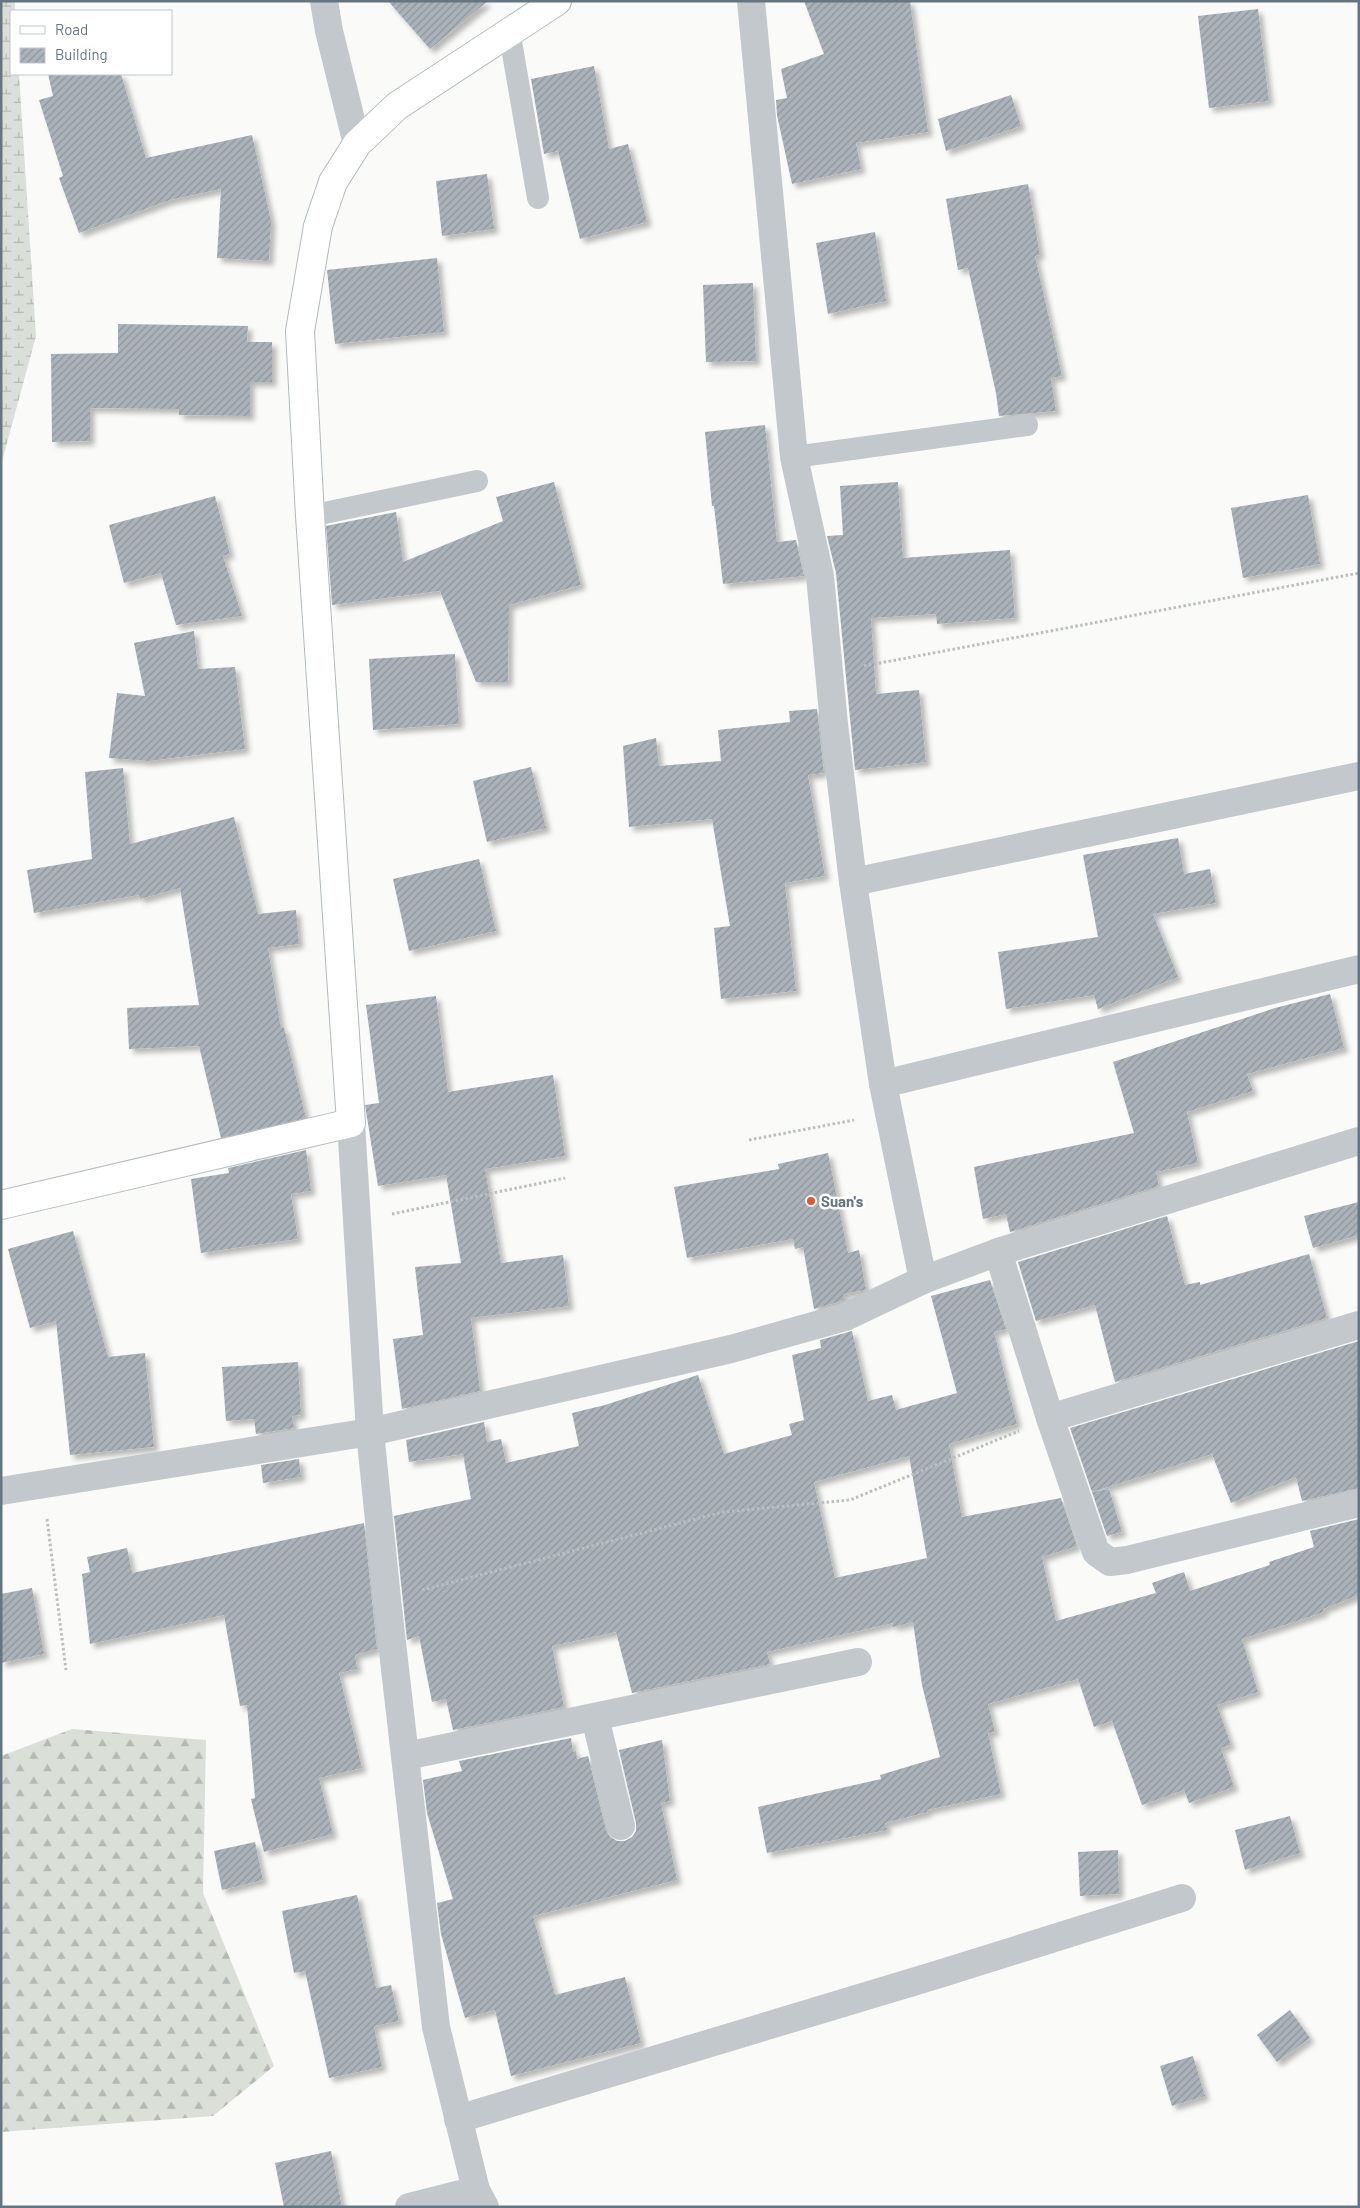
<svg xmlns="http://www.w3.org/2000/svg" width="1360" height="2208" font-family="Barlow,sans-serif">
<defs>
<pattern id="forest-firs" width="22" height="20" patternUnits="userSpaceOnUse" patternTransform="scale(1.25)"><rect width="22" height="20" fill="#dadfd7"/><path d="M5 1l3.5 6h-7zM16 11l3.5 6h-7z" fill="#b4b9b4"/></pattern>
<pattern id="wetland-marsh" width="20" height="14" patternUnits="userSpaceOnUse" patternTransform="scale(1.25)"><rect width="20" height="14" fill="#dadfd7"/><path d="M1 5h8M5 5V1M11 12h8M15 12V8" fill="none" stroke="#b4b9b4"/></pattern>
<pattern id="building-hatch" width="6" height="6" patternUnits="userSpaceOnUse" patternTransform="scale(1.25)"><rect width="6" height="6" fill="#aab3b9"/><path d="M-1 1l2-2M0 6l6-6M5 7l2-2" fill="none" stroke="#8e969c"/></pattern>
<filter id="shadow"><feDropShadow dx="4.5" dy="4.5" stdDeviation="2.5" flood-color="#0004"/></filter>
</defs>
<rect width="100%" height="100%" fill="#fafaf8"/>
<!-- forest -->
<polygon fill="url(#forest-firs)" points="72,1729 206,1740 203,1893 274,2066 213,2116 1,2132 1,1756"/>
<!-- wetland -->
<polygon fill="url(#wetland-marsh)" points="1,1 15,1 15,11 11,11 11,74 19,74 36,336 1,465"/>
<!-- building -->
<g fill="url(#building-hatch)" fill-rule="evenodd" filter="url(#shadow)">
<polygon points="388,1 488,1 430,49"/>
<polygon points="804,1 910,1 928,132 856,143 861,169 792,184 777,115 776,100 787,98 781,69 824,54"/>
<polygon points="1258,9 1269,101 1209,108 1198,16"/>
<polygon points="594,66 609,149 628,144 647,222 580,239 558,151 544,154 531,79"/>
<polygon points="48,74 121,74 146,158 252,135 271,221 269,261 217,258 221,189 170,200 79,233 59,178 63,176 39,100 53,96"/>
<polygon points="1011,95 1021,126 946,151 938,119"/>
<polygon points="487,174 494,229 442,236 436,181"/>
<polygon points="1028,184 1040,255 1035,256 1062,376 1051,378 1056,411 999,416 996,393 968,268 958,270 946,199"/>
<polygon points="875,232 886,301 828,314 816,243"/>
<polygon points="437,258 444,332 335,344 327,270"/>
<polygon points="753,283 756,361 706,362 703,285"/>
<polygon points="118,324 248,326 247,342 272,342 272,382 250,382 250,416 179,415 179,409 90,408 90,441 52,442 51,354 118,353"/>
<polygon points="765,425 777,542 796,540 804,576 723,584 714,506 712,506 705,432"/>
<polygon points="554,482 581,585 509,605 508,682 476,682 440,591 332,605 326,526 396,512 403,562 503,521 496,497"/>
<polygon points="898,482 903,558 1010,550 1015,618 937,624 936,614 871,618 876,694 919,690 926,762 855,770 836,573 827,536 843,535 840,486"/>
<polygon points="1308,495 1320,564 1243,578 1231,508"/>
<polygon points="215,496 230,554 223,556 242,616 176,625 161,573 124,583 109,525"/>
<polygon points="194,631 198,669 235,667 245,749 149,761 109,758 117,693 145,696 134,643"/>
<polygon points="455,654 459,724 373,730 369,659"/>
<polygon points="817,709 824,773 808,775 825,876 785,883 796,991 721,999 714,928 730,926 712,819 629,827 623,746 656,738 659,766 721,761 718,730 790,722 789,711"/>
<polygon points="531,767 546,828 487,842 473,781"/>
<polygon points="123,768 130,844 234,817 258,914 296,910 299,944 268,948 281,1028 284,1028 306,1118 221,1138 199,1046 129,1049 127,1008 199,1005 180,888 140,899 139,895 34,913 27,870 92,859 85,772"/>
<polygon points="1178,838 1184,874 1210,869 1216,903 1153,914 1178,977 1098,1009 1094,995 1006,1009 998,952 1098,937 1083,855"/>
<polygon points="479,859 496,931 409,951 393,879"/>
<polygon points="1330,994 1344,1048 1247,1074 1253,1091 1187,1112 1198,1163 1156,1172 1159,1186 1010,1232 1006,1214 983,1219 974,1167 1134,1133 1113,1062 1275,1008"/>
<polygon points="436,996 448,1092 553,1075 565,1156 485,1169 501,1263 563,1255 569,1306 471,1318 480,1391 402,1409 393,1339 423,1335 415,1267 461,1263 446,1175 378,1186 365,1105 379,1103 366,1005"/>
<polygon points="306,1150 311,1191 291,1194 298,1239 201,1253 191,1179 229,1173 228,1168"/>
<polygon points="828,1153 848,1253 859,1250 866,1290 843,1294 845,1300 814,1309 803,1247 795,1249 793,1239 687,1258 674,1187 779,1169 778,1164"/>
<polygon points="1359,1202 1359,1235 1313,1248 1304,1216"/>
<polygon points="1167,1216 1185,1285 1200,1282 1200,1285 1309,1254 1327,1318 1115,1382 1095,1305 1036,1321 1018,1262"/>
<polygon points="73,1231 108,1357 145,1353 154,1447 70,1455 56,1321 30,1328 8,1249"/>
<path d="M990,1280L1006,1329L994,1332L1017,1424L949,1444L962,1517L1061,1498L1077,1546L1042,1557L1056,1621L1156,1593L1152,1583L1184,1572L1190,1591L1270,1565L1269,1562L1314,1547L1310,1531L1359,1519V1595L1323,1609L1324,1612L1242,1639L1258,1692L1217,1705L1231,1745L1221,1748L1234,1787L1189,1803L1184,1790L1142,1805L1112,1721L1094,1727L1078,1679L988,1704L995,1732L988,1733L1001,1794L927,1810L928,1812L885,1823L887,1830L767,1853L758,1807L881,1779L880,1775L940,1757L922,1685L913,1622L893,1627V1623L767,1652L770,1664L632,1693L616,1632L552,1646L564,1707L453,1730L446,1699L432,1702L419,1636L407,1640L394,1516L471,1499L463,1454L409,1462L406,1440L484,1422L487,1442L501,1439L506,1463L579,1446L572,1413L605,1405L698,1375L724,1454L792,1435L789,1424L804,1420L792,1355L821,1348L820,1340L852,1331L868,1401L892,1395L896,1410L957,1393L931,1296ZM909,1456L927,1558L835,1578L814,1482Z"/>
<polygon points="1359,1341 1359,1488 1302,1501 1296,1477 1231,1503 1212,1454 1092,1492 1070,1428"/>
<polygon points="298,1362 301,1415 292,1416 294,1428 256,1434 254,1419 226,1421 222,1367"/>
<polygon points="299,1459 301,1477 263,1483 261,1465"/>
<polygon points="1109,1489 1122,1532 1107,1536 1092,1492"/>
<polygon points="364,1523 377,1649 355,1655 357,1669 339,1673 362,1768 319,1778 333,1834 264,1852 251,1799 255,1798 247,1705 240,1706 224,1615 90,1644 82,1574 90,1572 87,1557 127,1548 132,1573"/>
<polygon points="32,1588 44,1654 1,1663 1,1594"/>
<polygon points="571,1738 573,1752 576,1751 577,1759 588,1756 606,1830 610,1837 617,1841 625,1841 632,1837 636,1831 636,1823 619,1750 662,1740 670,1801 661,1803 677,1880 533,1916 555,1995 625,1977 641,2043 511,2076 495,2010 465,2018 441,1934 437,1903 453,1899 427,1813 423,1780 462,1771 459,1761"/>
<polygon points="1290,1816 1300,1853 1245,1870 1235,1830"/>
<polygon points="255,1842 263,1880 222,1890 214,1851"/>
<polygon points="1118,1850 1119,1894 1080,1896 1078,1852"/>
<polygon points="357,1895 376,1988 391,1985 399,2021 374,2026 382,2067 329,2078 305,1971 294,1973 282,1911"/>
<polygon points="1290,2010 1310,2038 1277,2062 1257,2035"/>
<polygon points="1193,2056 1205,2096 1172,2106 1160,2066"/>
<polygon points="331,2151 342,2207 284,2207 275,2163"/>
</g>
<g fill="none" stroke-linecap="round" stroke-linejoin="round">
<defs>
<polyline id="secondary" points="1,1205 351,1123 310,516 300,331 318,226 333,182 357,144 397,106 557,1"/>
</defs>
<!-- secondary casing -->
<use href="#secondary" stroke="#b3babf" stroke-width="30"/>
<!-- path -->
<g stroke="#bbbfc2" stroke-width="3" stroke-dasharray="2.5 2.5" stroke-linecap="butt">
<polyline points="864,666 1359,573"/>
<polyline points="749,1140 854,1120"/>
<polyline points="392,1214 565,1178"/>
<polyline points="47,1519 66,1670"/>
<polyline points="422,1590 723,1512 850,1500 1019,1431"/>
</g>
<!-- lane -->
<g stroke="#c3c8cc" stroke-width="22">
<polyline points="509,30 538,198"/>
<polyline points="794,457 1027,425"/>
<polyline points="310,516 477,481"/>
</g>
<!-- street -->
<g stroke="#c3c8cc" stroke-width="28">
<polyline points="324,1 329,31 357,144"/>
<polyline points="751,1 794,457 820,576 834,724 853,882 883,1084 923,1280"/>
<polyline points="853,882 1359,776"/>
<polyline points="883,1084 1359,969"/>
<polyline points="351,1123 370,1432 387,1599 436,2027 476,2190 485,2207"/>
<polyline points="998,1252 1050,1418 1096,1552 1110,1562 1127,1560 1359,1503"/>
<polyline points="1050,1418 1359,1325"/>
<polyline points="1,1491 370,1432 731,1349 845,1317 923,1280 998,1252 1359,1141"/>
<polyline points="595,1717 621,1826"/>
<polyline points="406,1756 858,1662"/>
<polyline points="458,2119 936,1975 1182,1898"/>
<polyline points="409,2207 476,2190"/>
</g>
<!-- secondary -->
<use href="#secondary" stroke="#fff" stroke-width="28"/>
</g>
<!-- markers -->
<circle fill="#e4572e" stroke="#fff" stroke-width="2" cx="811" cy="1201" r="5"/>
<g text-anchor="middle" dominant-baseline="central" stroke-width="5" stroke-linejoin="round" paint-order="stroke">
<!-- poi labels -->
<g font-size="15" font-weight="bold" fill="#657683" stroke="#fff" text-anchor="start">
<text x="821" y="1201">Suan's</text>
</g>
</g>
<!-- border -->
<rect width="1360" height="2208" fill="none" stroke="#657683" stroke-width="5"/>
<!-- legend -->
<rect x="10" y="10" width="162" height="65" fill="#ffffff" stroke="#c1c8cd"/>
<rect x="20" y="26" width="25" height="8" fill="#ffffff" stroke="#c1c8cd"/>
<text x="55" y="35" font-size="15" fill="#657683">Road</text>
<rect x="20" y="48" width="25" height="15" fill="url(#building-hatch)" stroke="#c1c8cd"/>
<text x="55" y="60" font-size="15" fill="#657683">Building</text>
</svg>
